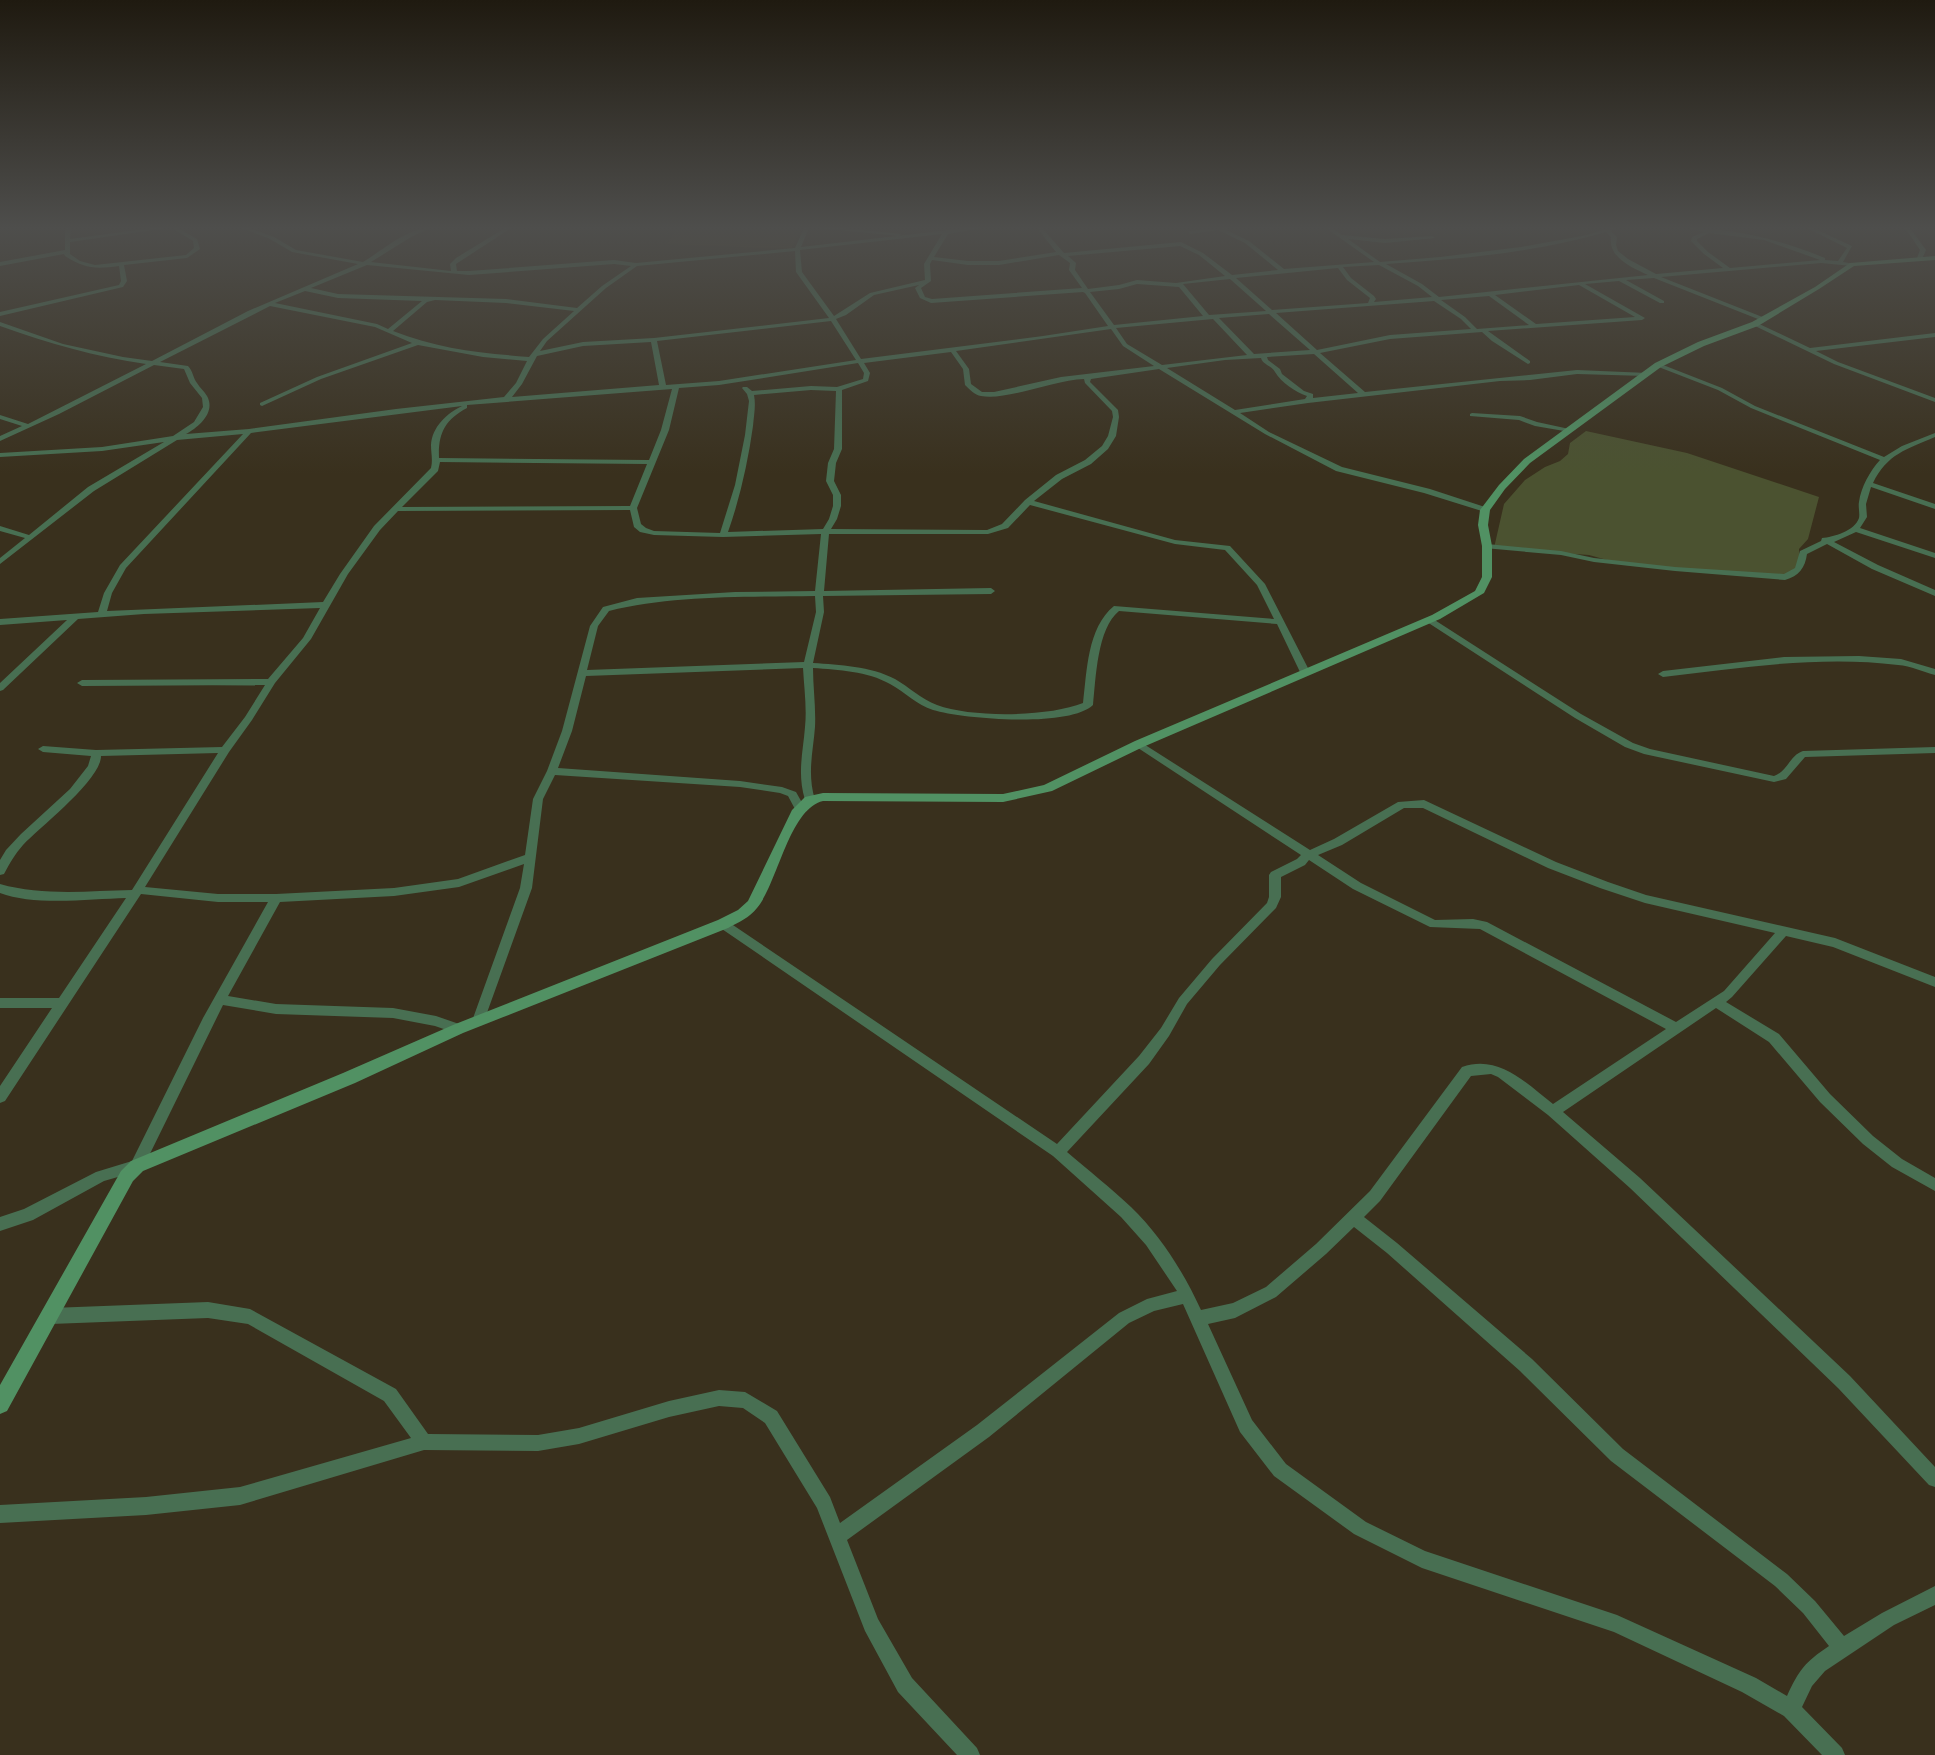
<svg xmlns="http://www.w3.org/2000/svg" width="1935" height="1755" font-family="Montserrat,sans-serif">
<rect width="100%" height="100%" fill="#39301d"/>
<!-- built -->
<polygon fill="#43371d" points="677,228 802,228 791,249 667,244"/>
<!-- green -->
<polygon fill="#4b5230" points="1586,431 1687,453 1819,497 1808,539 1799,549 1800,564 1788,576 1625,565 1589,555 1494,548 1504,504 1525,480 1545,467 1560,461 1568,454 1570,443"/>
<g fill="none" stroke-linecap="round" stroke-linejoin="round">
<!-- minor -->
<g fill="#486f52" fill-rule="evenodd">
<path d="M65,228H71L70,239L152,228H167L70,242V254L80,261L95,265L186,255L194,248L193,241L172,228H178L197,239L200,249L187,258L124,265L127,281L123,287L0,316V312L119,285L121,281L119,266C96,269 85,269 65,256L64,254L0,266V262L65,250Z"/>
<path d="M242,228H249L274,237L296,250L363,262C383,250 407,228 430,228L411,237L371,262L451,271L450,264L456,258L505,228H511L456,264L457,271H469L614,260L636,263L795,248L804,228H809L801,247L966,228H982L948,234L934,257L968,261H999L1056,252L1037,228H1042L1064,253L1181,242L1203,253L1232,275L1278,270L1245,243L1218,230L1190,234L1188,231L1225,228L1224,229L1249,241L1284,269L1374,262L1326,228H1332L1342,235L1385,239L1432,236L1435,238L1385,243L1348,239L1380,262L1440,257L1521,247L1587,235L1609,228H1617L1611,231L1617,237L1616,245L1618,251L1628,259L1656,274L1723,268L1704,254L1691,241L1692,237L1704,232L1687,228C1734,228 1781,240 1825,258V260L1838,261L1847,248L1807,228H1813L1852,246L1843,262L1855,264L1852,266L1821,263L1661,277L1765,318L1766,319L1763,321L1654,278L1626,280L1664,301V303H1660L1619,281L1585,284L1645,318L1642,320L1488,331L1530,361V363L1528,364L1492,341L1482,332L1390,339L1320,353L1365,392L1577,370L1648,373V375L1646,376L1577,374L1530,380L1500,381L1308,403L1240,413L1269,432L1342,467L1430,489L1488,508L1489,510L1485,512L1424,493L1336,471L1265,434L1159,369L1091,379L1090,382L1118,410L1119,417L1116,436L1108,449L1091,464L1062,479L1034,501L1175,540L1230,546L1265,584L1310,672L1308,674L1305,675L1300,672L1277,624L1119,611C1097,629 1096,678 1093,705C1069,728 963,719 933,710C917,705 905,692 890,684C867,671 839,670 813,668C813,687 816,708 815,727C813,753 807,773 815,800L810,804L805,800C797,773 803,753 805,727C807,708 804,687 803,668L586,676L572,731L558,768L740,781L782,787L796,792L805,808L804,811H796L788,796L780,793L740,787L555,775L543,799L532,888L484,1021L482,1025L478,1026L474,1025L472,1021L520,888L524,864L459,887L394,896L280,902L228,996L276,1004L393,1008L436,1016L462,1025L464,1029L462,1033L458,1034L435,1026L393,1018L276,1014L223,1005L142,1170L104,1181L33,1220L0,1231V1217L24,1209L96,1172L132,1161L203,1018L268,902H218L141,894L5,1101L0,1103V1086L52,1008H0V998H59L126,898C90,899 33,906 0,893V884C42,896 88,891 132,890L218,753L101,756C101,780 40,827 23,845C15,854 10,863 4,874L0,875V860L6,850L21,834L70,789L88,766L91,756L43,752L38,749L43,746L96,750L222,747L245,717L265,685L82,686L77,683L82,680L268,679L303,638L320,608L144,614L78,619L3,690L0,691V683L67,620L0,625V619L98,612L104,593L120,565L243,434L177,440L94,491L0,564V558L25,538L0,531V526L29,535L88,487L164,442L102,451L0,457V453L102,447L173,436L194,422L203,407L202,398L190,383L184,369L154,365L59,414L0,441V436L22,426L0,419V415L28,424L146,364C96,357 48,343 0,326V322L63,344L123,357L152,361L248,311L358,264L292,252L270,239ZM1606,232L1611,237C1608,258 1633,268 1648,275L1439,297L1422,284L1386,264C1459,259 1535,253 1606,232ZM1709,233L1764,240L1820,260L1730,268L1708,252L1697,241V239ZM942,234L924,264L925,280L870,293L834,316L802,272L800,250ZM1180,246L1199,255L1225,276L1176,283L1137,280L1119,285L1088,289L1075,270L1076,263L1068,256ZM795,251L796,272L829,318L654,338L583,342L540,351L547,341L606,288L637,266ZM1059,255L1070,263L1069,270L1082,288L932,299L925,297L921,288L931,281L930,264L932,260L968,265H999ZM614,264L631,266L602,286L577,308L506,299L338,294L311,288L367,265L469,275ZM1379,265L1418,286L1432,297L1374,302L1376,299L1374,296L1351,278L1343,267ZM1338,268L1347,280L1370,298L1368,303L1272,310L1236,278ZM1230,279L1266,311L1209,315L1183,284ZM1137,284L1179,287L1203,316L1114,325L1090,292L1119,289ZM919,285L915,288L920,298L931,303L1083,292L1085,293L1108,326L1043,336L861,359L836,319L846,315L874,295ZM1579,285L1635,317L1536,324L1495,295ZM305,291L338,298L422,301L388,329L377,324L275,303ZM1489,296L1529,325L1477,329L1465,317L1441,300ZM435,300L506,303L574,311L543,339L529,357C481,353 438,349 393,331L427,302ZM1434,301L1461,319L1471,329L1390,335L1317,350L1276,313ZM270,306L375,327L412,343L317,377L260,403V405L262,406L321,379L418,345L483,357L527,361L516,383L504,397L396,409L249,429L186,434C199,427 216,412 207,396C204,391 200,388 197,383C193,378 193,371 188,366L160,362ZM1269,314L1310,350L1254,354L1219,318ZM1213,319L1247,355L1162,365L1127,344L1116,328ZM831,321L856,360L719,381L666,385L657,341ZM1111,329L1123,346L1154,366L1061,377L994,392H982L971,384L969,369L956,351ZM651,342L659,385L512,397L522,384L537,356L583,346ZM951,352L963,369L965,385C969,389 975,395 981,396C1006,401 1054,380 1084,379L1085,383L1112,411L1113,417L1108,436L1102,446L1085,460L1056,475L1025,500L1002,524L987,530L831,529L837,519L841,506V495L834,481L836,463L842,449V390L868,381L870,373L864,363ZM1314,354L1358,393L1313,398V394L1304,391L1282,374L1280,369L1268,360L1267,357ZM1261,358C1263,365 1271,365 1275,372C1281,382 1295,392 1307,396L1305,399L1235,410L1167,368L1225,360ZM858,363L864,373L863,379L837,387L811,386L752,391L747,387H743L742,388L747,394L749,401L745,435L735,485L720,533L654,531L646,528L641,524L637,508L669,430L679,388L719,385ZM672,389L661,430L649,460L439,458C438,433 445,420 467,408V405ZM811,390L836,391L834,449L828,463L826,481L833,495V506L829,519L823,529L728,532C740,498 748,462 753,426C754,415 756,405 754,395ZM462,406C447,413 432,427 431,445C431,453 433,460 431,468L374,526L340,574L323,602L107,611L112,593L126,568L251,433ZM440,462L647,464L630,506L402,507L438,471ZM1030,505L1175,544L1225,550L1257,585L1274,619L1114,606C1087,628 1087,672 1083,703C1048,717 972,718 937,705C921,699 909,687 895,679C870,666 840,665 813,663L824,612L823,596L991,594L995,591L991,588L824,591L829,534H988L1008,528ZM630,510L634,527L640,532L654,535L723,537L821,534L815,591L735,592L637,598L603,607L590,626L562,731L547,771L533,799L525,855L458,879L394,888L276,894H218L145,887L229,752L252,720L275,683L311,639L348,574L380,530L398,511ZM815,596L816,612L804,662L587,670L598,626L609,611C672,595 749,597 815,596Z"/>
<polygon points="818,228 842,228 902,234 899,236"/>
<polygon points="1905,228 1910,228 1926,250 1922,259 1917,258 1920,250"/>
<polygon points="1755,322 1810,348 1935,333 1935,337 1816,351 1838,362 1935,398 1935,402 1834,364 1753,325 1752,324"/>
<path d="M1658,363L1722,388L1755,406L1884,457L1902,446L1935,433V437C1907,449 1887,454 1873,483L1935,504V509L1871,487L1866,504L1867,517L1860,528L1935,553V558L1856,532L1834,542L1878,565L1935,590V596L1872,569L1827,544L1807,554C1805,568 1799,576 1785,580L1675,571L1594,562L1561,555L1484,548L1483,546L1487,544L1561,551L1594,558L1675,567L1784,574L1795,568L1800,551L1821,541L1822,538C1833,537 1855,531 1859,518C1860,513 1858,507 1859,502C1861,487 1870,471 1880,460L1751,408L1718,390L1656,366L1655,365Z"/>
<polygon points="1472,413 1520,416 1537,422 1574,430 1570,432 1535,426 1519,420 1470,416 1470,414"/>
<path d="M1430,617L1581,714L1633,743L1650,749L1774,776C1787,772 1790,755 1803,751L1935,747V753L1805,757L1786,779L1774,782L1644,754L1625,747L1575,718L1427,622L1426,620Z"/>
<path d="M1859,656L1901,659L1935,669V675C1923,672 1911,666 1898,665C1820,655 1741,668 1663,677L1658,674L1663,671L1784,657Z"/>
<path d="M1139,741L1310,850L1334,839L1398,802L1424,800L1556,862L1608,882L1646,895L1835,938L1935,977V987L1833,947L1786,936L1732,997L1726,1002L1779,1034L1830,1094L1873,1136L1902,1159L1935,1178V1191L1892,1167L1863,1144L1820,1102L1769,1042L1716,1008L1563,1112L1640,1178L1850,1376L1935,1467V1487L1929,1485L1838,1388L1630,1188L1548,1115L1498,1077L1491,1074L1471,1076L1380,1201L1364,1217L1397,1243L1532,1359L1623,1449L1787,1574L1815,1601L1844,1636L1882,1613L1935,1586V1605L1894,1625L1825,1671L1812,1686L1802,1707L1842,1748L1845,1755H1822L1784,1716L1742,1692L1614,1632L1422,1568L1354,1534L1274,1476L1240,1432L1183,1304L1154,1311L1129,1323L989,1437L847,1540L878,1619L912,1678L977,1748L980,1755H957L898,1692L865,1631L817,1508L765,1423L743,1408L719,1406L669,1417L579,1444L538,1451L424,1450L240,1505L146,1515L0,1523V1505L146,1497L240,1487L411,1438L384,1401L248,1324L208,1318L51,1324L46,1321L43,1316L46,1311L51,1308L208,1302L250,1309L396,1389L428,1434L538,1435L579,1428L669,1401L719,1390L745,1392L777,1411L830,1497L840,1523L977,1425L1119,1313L1147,1299L1177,1291L1146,1245L1121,1217L1053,1156L719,927L717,924L719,921H727L1057,1144L1139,1056L1161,1028L1179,998L1212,959L1267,903L1269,897V875L1271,872L1297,859L1301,855L1135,746L1134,744ZM1404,808H1423L1548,868L1600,888L1645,903L1775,933L1724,991L1676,1022L1487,922L1473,919L1435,920L1361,883L1318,855L1342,845ZM1309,860L1353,889L1430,927L1480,929L1666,1029L1553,1104C1526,1083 1499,1054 1462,1067L1370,1191L1316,1244L1266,1287L1233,1303L1201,1310C1184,1273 1161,1236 1131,1207C1111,1188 1088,1170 1067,1152L1149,1064L1169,1036L1187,1004L1220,965L1276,908L1281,897V877L1305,865ZM1354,1227L1387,1253L1520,1371L1611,1461L1775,1586L1803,1613L1829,1646C1805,1662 1799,1670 1787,1696L1756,1678L1617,1615L1425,1551L1366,1522L1286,1464L1252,1420L1208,1324L1235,1318L1276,1297L1326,1254Z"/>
</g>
<!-- secondary -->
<path fill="#519163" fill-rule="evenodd" d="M1935,256V260L1854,266L1819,289L1758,326L1704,346L1661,367L1530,463L1505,489L1490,510L1488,525L1492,546V577L1484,593L1440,619L1143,747L1052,791L1003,802L823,801C789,809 778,883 757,908C749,918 739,922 728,928L463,1033L355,1083L143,1171L133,1181L7,1411L0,1414V1385L121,1171L131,1161L343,1073L453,1025L718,920L738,910L748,901L792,810L805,797L823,793L1003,794L1044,785L1135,741L1432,615L1475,591L1482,577V546L1478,525L1480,510L1499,485L1524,459L1655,363L1698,342L1752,322L1815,287L1850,263Z"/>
</g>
<!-- sky -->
<linearGradient id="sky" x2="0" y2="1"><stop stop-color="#1f1a10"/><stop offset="0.48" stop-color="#4e4e4c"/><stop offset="1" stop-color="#4e4e4c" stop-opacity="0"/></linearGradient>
<rect width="1935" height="474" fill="url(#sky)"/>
</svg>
